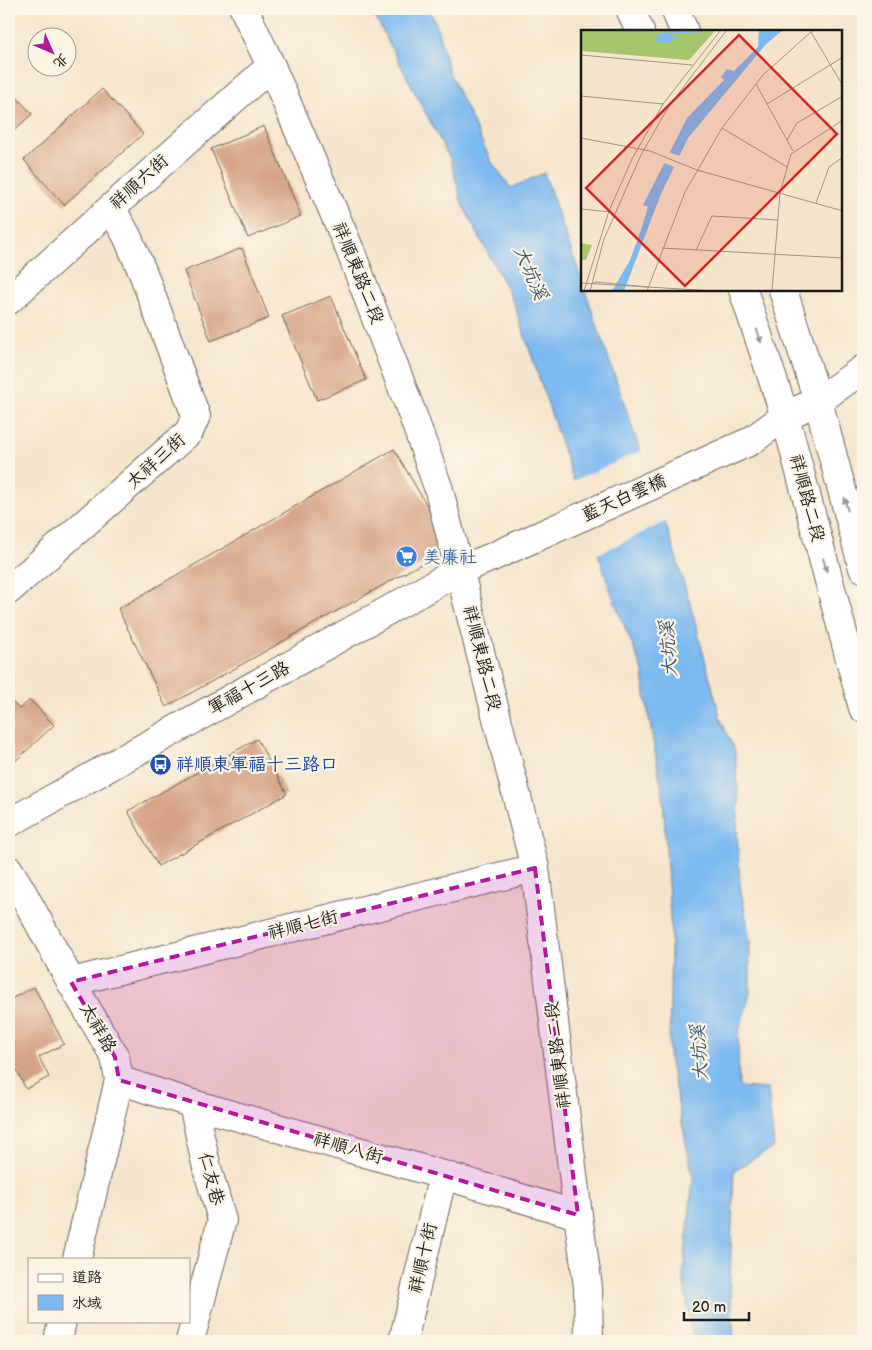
<svg xmlns="http://www.w3.org/2000/svg" width="872" height="1350" font-family="'Balsamiq Sans','LXGW WenKai TC',sans-serif">
<rect width="100%" height="100%" fill="#fcf5e5"/>
<filter id="ink" filterUnits="userSpaceOnUse"><feTurbulence type="fractalNoise" baseFrequency=".02" numOctaves="2"/><feDisplacementMap in="SourceGraphic" scale="10" xChannelSelector="R" yChannelSelector="G"/><feConvolveMatrix kernelMatrix="1 2 1 2 8 2 1 2 1" color-interpolation-filters="sRGB"/></filter>
<filter id="wash" filterUnits="userSpaceOnUse"><feTurbulence type="fractalNoise" baseFrequency=".0096" numOctaves="4" result="noise"/><feDisplacementMap in="SourceGraphic" scale="20" xChannelSelector="R" yChannelSelector="G"/><feGaussianBlur stdDeviation="1.12" result="paint"/><feColorMatrix in="noise" values="0 0 0 0 0 0 0 0 0 0 0 0 0 0 0 0 0 1.4 0 .05"/><feComposite in="paint" operator="in"/></filter>
<g filter="url(#wash)">
<rect width="100%" height="100%" fill="#f6e5cc"/>
<!-- water -->
<polygon fill="#7dbaf0" stroke="#4c6b86" points="371,9 429,9 436,24 449,72 491,161 511,188 544,173 582,281 582,290 585,290 669,534 691,607 721,720 735,751 739,802 737,830 740,885 750,940 750,993 738,1035 739,1087 768,1089 774,1147 734,1170 730,1279 734,1341 693,1341 683,1276 693,1178 669,1058 671,934 663,798 645,694 643,671 615,603 513,301 462,204 451,161"/>
<!-- pier -->
<polygon fill="#f6e5cc" points="643,450 667,521 596,555 571,482"/>
<g id="blocks">
<!-- building -->
<g fill="#d5a285">
<polygon points="9,89 32,114 9,135"/>
<polygon points="102,89 143,134 64,205 24,160"/>
<polygon points="264,126 301,216 248,238 211,149"/>
<polygon points="242,248 269,318 211,341 184,271"/>
<polygon points="331,296 366,380 317,400 282,316"/>
<polygon points="394,449 451,547 166,707 118,609"/>
<polygon points="9,677 14,682 9,687"/>
<polygon points="9,698 19,709 30,700 54,725 9,767"/>
<polygon points="257,739 287,794 158,866 128,811"/>
<polygon points="34,987 64,1044 39,1057 49,1077 26,1089 16,1069 9,1072 9,1000"/>
</g>
</g>
</g>
<g filter="url(#ink)">
<use href="#blocks" fill-opacity="0" stroke="#68625a" stroke-width="1"/>
<g fill="none" stroke-linecap="round" stroke-linejoin="round">
<defs>
<g id="minor">
<polyline points="244,9 271,66 350,250 413,416 439,490 535,868 578,1215 588,1287 589,1341"/>
<polyline points="630,9 640,31"/>
<polyline points="675,9 684,31"/>
<polyline points="743,290 785,416 863,708"/>
<polyline points="783,290 818,401 863,568"/>
<polyline points="9,300 111,208 271,66"/>
<polyline points="9,590 189,432 196,416 143,273 127,236 111,208"/>
<polyline points="9,823 460,570 492,557 751,441 785,416 818,401 863,369"/>
<polyline points="9,870 20,888 71,982 115,1057 119,1080 77,1259"/>
<polyline points="71,982 535,868"/>
<polyline points="119,1080 193,1104 443,1175 578,1215"/>
<polyline points="58,1341 62,1321"/>
<polyline points="190,1341 222,1220 206,1164 193,1104"/>
<polyline points="403,1341 443,1175"/>
</g>
</defs>
<!-- minor casing -->
<use href="#minor" stroke="#68625a" stroke-width="30"/>
<!-- minor -->
<use href="#minor" stroke="#fff" stroke-width="28"/>
</g>
<!-- one-way arrows -->
<defs><path id="oneway-solid" d="M-6-.8H1V-3.2L6.5 0L1 3.2V.8H-6Z" transform="scale(1.25)"/></defs>
<g fill="#999">
<use href="#oneway-solid" transform="translate(759 336) rotate(72)"/>
<use href="#oneway-solid" transform="translate(846 504) rotate(-105)"/>
<use href="#oneway-solid" transform="translate(825 565) rotate(74)"/>
</g>
</g>
<!-- marked area -->
<path fill="#b5179e" fill-opacity="0.2" stroke="#b5179e" stroke-width="4" stroke-dasharray="10 6" stroke-linejoin="round" d="M535,868L578,1215L119,1080L115,1057L71,982Z"/>
<!-- icons -->
<defs>
<symbol id="supermarket-disc" viewBox="-11 -11 22 22"><circle r="9.5" fill="#3f7fe0" stroke="#fcf5e5"/><path d="M-6-5.5h2.5l.6 2H6L4.5 2H-2.5L-4.4-4H-6ZM-1.5 3.2a1.3 1.3 0 1 0 .1 0ZM3 3.2a1.3 1.3 0 1 0 .1 0Z" fill="#fff"/></symbol>
<symbol id="bus-disc" viewBox="-11 -11 22 22"><circle r="9.5" fill="#1a4fb4" stroke="#fcf5e5"/><path d="M-5-6H5V4H4V6H2V4H-2V6H-4V4H-5ZM-3.5-4V0h7V-4ZM-3.5 1.2v1.5H-2V1.2ZM2 1.2v1.5H3.5V1.2Z" fill="#fff"/></symbol>
</defs>
<g fill-rule="evenodd">
<use href="#supermarket-disc" x="394" y="544" width="25" height="25"/>
<use href="#bus-disc" x="148" y="752" width="25" height="25"/>
</g>
<g text-anchor="middle" dominant-baseline="central" stroke-width="4.5" stroke-linejoin="round" paint-order="stroke">
<!-- street labels -->
<g font-size="18" fill="#1c1c1c" stroke="#fcf5e5">
<text transform="translate(139 182) rotate(-42)">祥順六街</text>
<text transform="translate(358 273) rotate(68)">祥順東路二段</text>
<text transform="translate(156 461) rotate(-42)">太祥三街</text>
<text transform="translate(624 498) rotate(-24)">藍天白雲橋</text>
<text transform="translate(807 498) rotate(75)">祥順路二段</text>
<text transform="translate(482 658) rotate(76)">祥順東路二段</text>
<text transform="translate(249 688) rotate(-29)">軍福十三路</text>
<text transform="translate(303 925) rotate(-14)">祥順七街</text>
<text transform="translate(98 1028) rotate(60)">太祥路</text>
<text transform="translate(558 1055) rotate(-97)">祥順東路二段</text>
<text transform="translate(348 1148) rotate(16)">祥順八街</text>
<text transform="translate(211 1179) rotate(75)">仁友巷</text>
<text transform="translate(423 1258) rotate(-77)">祥順十街</text>
</g>
<!-- shop labels -->
<g font-size="18" fill="#366cbe" stroke="#fcf5e5" text-anchor="start">
<text x="423" y="557">美廉社</text>
</g>
<!-- transit labels -->
<g font-size="18" fill="#164399" stroke="#fcf5e5" text-anchor="start">
<text x="176" y="764">祥順東軍福十三路口</text>
</g>
<!-- water labels -->
<g font-size="19" font-style="italic" fill="#435b71" stroke="#fcf5e5">
<text transform="translate(530 273) rotate(66)">大坑溪</text>
<text transform="translate(669 649) rotate(-94)">大坑溪</text>
<text transform="translate(700 1053) rotate(-94)">大坑溪</text>
</g>
</g>
<!-- overview -->
<g transform="translate(581 30)">
<rect width="261" height="261" fill="#f6e5cc"/>
<path d="M0,1H134L108,30L0,21ZM0,213L11,215L5,230H0Z" fill="#a6c66e"/>
<path d="M93,1H97L104,2L120,1L116,3H87L95,8L86,13L74,11L77,4ZM178,1H201L185,14L107,108L80,164L43,261H31L49,230L61,197L67,177L62,175L106,88L143,50L140,47L146,39L153,41L177,17Z" fill="#7dbaf0"/>
<path d="M85,121L101,127L96,138L80,132Z" fill="#f6e5cc"/>
<path fill="none" stroke="#9f9586" stroke-width="1" d="M230,2L262,56M0,25L111,35M175,54L212,121M0,66L82,74M186,74L262,27M141,98L206,137M0,108L69,121L116,140L262,181M206,110L216,93L262,66M235,173L248,137L262,127M0,179L30,182M81,218L262,228M115,220L131,186L197,190M0,253L134,261M10,254L15,252L67,257M3,261L28,181L51,129L82,74L139,1M9,261L23,209L60,125L88,76L145,1M66,261L104,162L141,98L182,45L231,1M191,261L199,163L210,124L262,90"/>
<path fill="#d62828" fill-opacity="0.15" stroke="#d62828" stroke-width="2.5" d="M158,5L256,104L104,256L5,158Z"/>
<rect width="261" height="261" fill="none" stroke="#1c1c1c" stroke-width="2.5"/>
</g>
<!-- margin -->
<rect width="872" height="1350" fill="none" stroke="#fcf5e5" stroke-width="30"/>
<!-- legend -->
<rect x="28" y="1258" width="162" height="65" fill="#fcf5e5" stroke="#a29e95"/>
<rect x="38" y="1274" width="25" height="8" fill="#ffffff" stroke="#a29e95"/>
<text x="72" y="1282" font-size="15" fill="#1c1c1c">道路</text>
<rect x="38" y="1295" width="25" height="15" fill="#7dbaf0" stroke="#a29e95"/>
<text x="72" y="1308" font-size="15" fill="#1c1c1c">水域</text>
<!-- north arrow -->
<g transform="translate(52 52) rotate(135)"><circle r="24" fill="#fcf5e5" stroke="#a29e95"/>
<path d="M0-4L9 19L0 12L-9 19Z" fill="#b5179e"/>
<text y="-8" font-size="14" font-weight="bold" text-anchor="middle" fill="#1c1c1c">北</text>
</g>
<!-- scale -->
<path d="M684 1312v8h65v-8" fill="none" stroke="#1c1c1c" stroke-width="2.5"/>
<text x="692" y="1312" font-size="15" fill="#1c1c1c" stroke="#fcf5e5" stroke-width="4" paint-order="stroke">20 m</text>
</svg>
